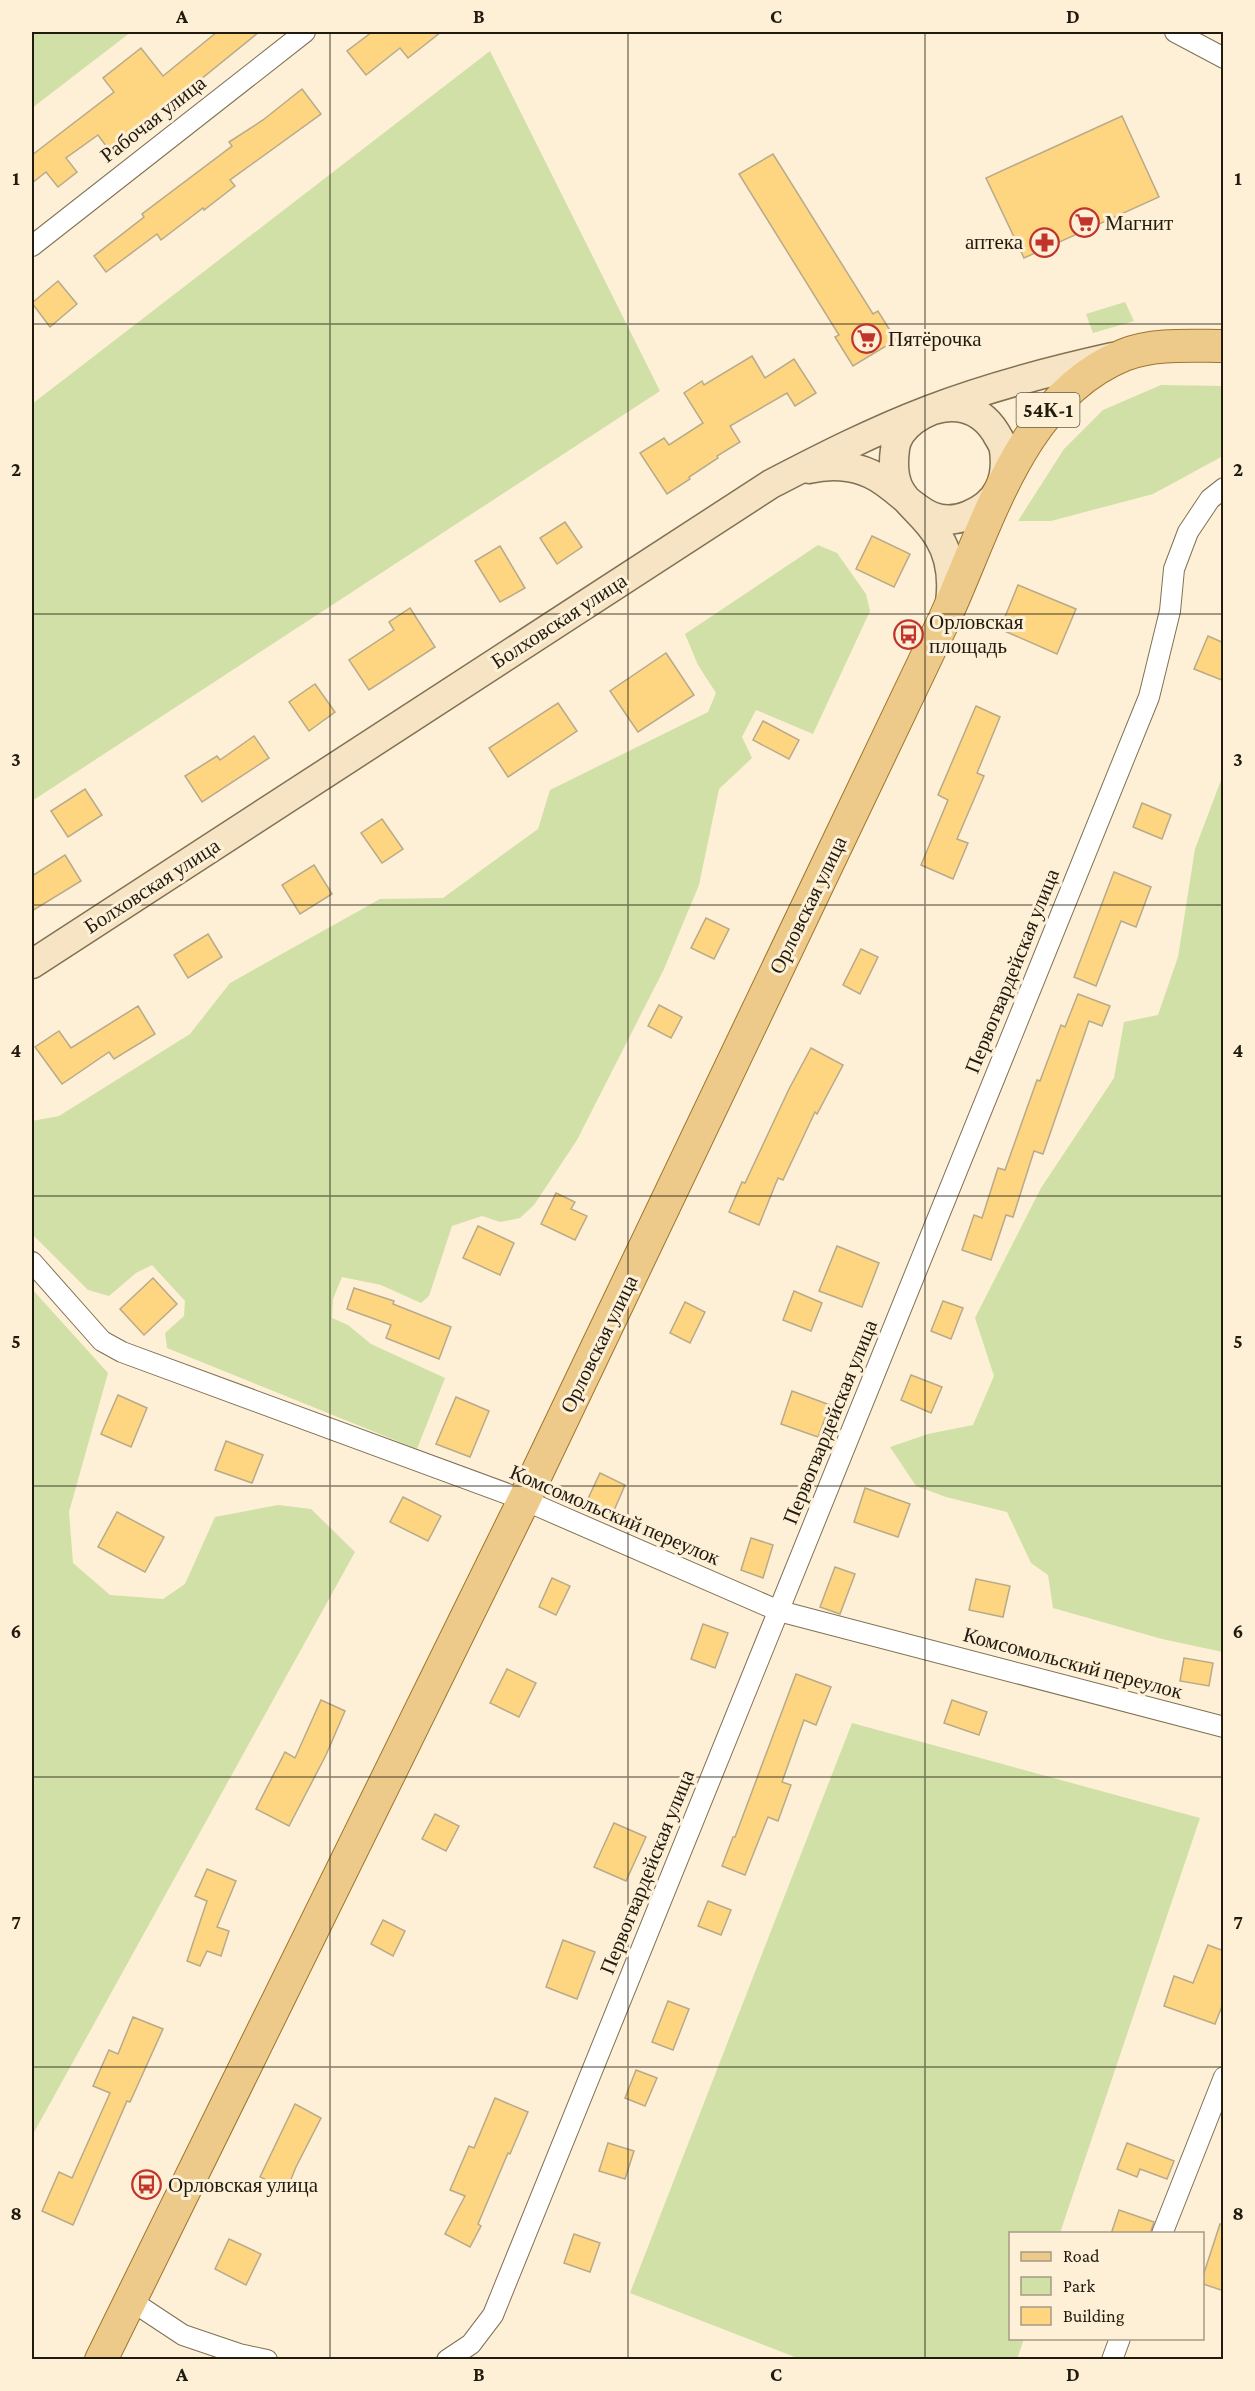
<svg xmlns="http://www.w3.org/2000/svg" width="1255" height="2391" font-family="'Crimson Pro',serif">
<rect width="100%" height="100%" fill="#fdf0d6"/>
<!-- green -->
<g fill="#d1e0a6">
<polygon points="32,32 131,32 32,108"/>
<polygon points="490,51 660,391 32,801 32,404"/>
<polygon points="1125,302 1134,321 1093,333 1086,314"/>
<polygon points="1161,385 1223,386 1223,456 1153,494 1051,521 1018,521 1064,449 1103,410"/>
<polygon points="818,545 837,553 866,594 870,611 813,734 756,710 742,737 752,758 719,789 699,885 664,969 577,1140 534,1205 520,1218 500,1222 482,1216 452,1226 429,1296 421,1303 381,1285 342,1277 333,1299 332,1318 348,1325 371,1344 445,1378 417,1449 167,1348 165,1333 184,1316 185,1301 152,1265 136,1273 109,1296 88,1290 32,1234 32,1121 59,1116 190,1034 230,983 380,899 443,898 538,829 550,790 708,712 716,693 698,665 685,634"/>
<polygon points="1223,775 1224,1652 1223,1652 1162,1639 1053,1608 1048,1575 1031,1563 1007,1512 946,1497 916,1486 890,1447 928,1434 973,1425 994,1376 975,1318 1041,1188 1114,1078 1124,1022 1158,1015 1178,957 1195,849"/>
<polygon points="32,1289 108,1373 69,1512 73,1563 110,1595 163,1599 185,1584 215,1517 278,1505 311,1509 355,1552 32,2136"/>
<polygon points="852,1723 1200,1818 1060,2233 1010,2234 1010,2338 1024,2339 1017,2359 800,2359 630,2293"/>
</g>
<!-- building -->
<g fill="#fed681" stroke="#b9aa8a" stroke-width="1.5">
<polygon points="217,32 259,32 142,127 109,150 98,135 66,158 77,172 58,187 46,172 32,183 32,155 114,92 103,78 141,48 163,76"/>
<polygon points="372,32 441,32 408,58 400,48 366,75 347,51"/>
<polygon points="302,89 321,114 230,180 235,186 204,210 203,208 161,240 157,234 106,272 94,256 144,217 142,214 232,146 229,142 263,120"/>
<polygon points="1122,116 1159,197 1024,258 986,178"/>
<polygon points="773,154 873,314 878,311 896,340 853,366 835,337 839,335 739,174"/>
<polygon points="58,281 77,304 50,327 32,303"/>
<polygon points="752,356 765,378 794,359 816,393 795,406 787,393 730,426 740,442 717,456 718,458 689,477 690,479 667,494 640,453 664,438 669,445 703,423 684,393 702,381 704,385"/>
<polygon points="565,522 582,547 557,564 540,538"/>
<polygon points="872,536 910,554 894,587 856,569"/>
<polygon points="500,546 525,588 500,602 475,561"/>
<polygon points="1018,585 1076,609 1057,654 1000,629"/>
<polygon points="410,608 435,647 369,690 349,660 394,630 389,622"/>
<polygon points="1208,636 1224,643 1224,681 1194,669"/>
<polygon points="666,653 694,695 638,732 610,691"/>
<polygon points="315,684 335,712 309,731 289,702"/>
<polygon points="558,703 577,731 508,777 489,748"/>
<polygon points="976,706 1000,717 977,773 984,776 957,839 968,843 953,879 921,865 948,800 938,795"/>
<polygon points="763,721 799,740 789,759 753,740"/>
<polygon points="254,736 269,758 202,802 185,776 217,756 220,760"/>
<polygon points="85,789 102,815 68,837 51,811"/>
<polygon points="1142,803 1171,815 1162,839 1133,827"/>
<polygon points="382,819 403,849 382,863 361,833"/>
<polygon points="65,855 81,881 32,911 32,876"/>
<polygon points="314,865 332,894 300,914 282,885"/>
<polygon points="1114,872 1151,887 1136,927 1121,921 1096,986 1074,977"/>
<polygon points="706,918 729,929 714,959 691,948"/>
<polygon points="208,934 222,957 188,978 174,955"/>
<polygon points="861,949 878,957 860,994 843,985"/>
<polygon points="1078,994 1110,1006 1102,1026 1089,1021 1043,1154 1034,1151 1013,1217 1006,1215 991,1260 962,1250 974,1215 982,1218 998,1168 1005,1170 1037,1080 1040,1081 1061,1025 1065,1027"/>
<polygon points="659,1005 682,1017 671,1038 648,1026"/>
<polygon points="138,1006 155,1034 114,1059 109,1052 62,1084 35,1047 59,1031 71,1048"/>
<polygon points="811,1048 843,1065 817,1114 815,1112 783,1180 778,1178 759,1225 729,1212 742,1182 745,1183 789,1089"/>
<polygon points="556,1193 575,1202 571,1209 587,1216 575,1240 541,1224"/>
<polygon points="478,1226 514,1243 500,1275 463,1258"/>
<polygon points="837,1246 879,1263 862,1307 819,1291"/>
<polygon points="153,1278 177,1304 144,1335 120,1309"/>
<polygon points="354,1288 394,1301 393,1304 451,1327 439,1359 386,1338 391,1325 347,1309"/>
<polygon points="794,1291 822,1303 811,1331 783,1320"/>
<polygon points="943,1301 963,1308 951,1339 931,1331"/>
<polygon points="685,1302 705,1312 690,1343 670,1333"/>
<polygon points="911,1375 942,1387 931,1413 901,1400"/>
<polygon points="792,1391 830,1405 818,1437 781,1424"/>
<polygon points="118,1395 147,1408 131,1447 101,1434"/>
<polygon points="456,1397 489,1411 470,1457 436,1444"/>
<polygon points="226,1441 263,1455 252,1483 215,1470"/>
<polygon points="600,1473 625,1485 612,1515 586,1503"/>
<polygon points="865,1488 910,1504 898,1537 854,1522"/>
<polygon points="403,1497 441,1516 428,1541 390,1522"/>
<polygon points="117,1512 164,1537 145,1572 98,1547"/>
<polygon points="751,1538 773,1545 763,1578 741,1570"/>
<polygon points="835,1567 855,1574 840,1614 820,1607"/>
<polygon points="552,1578 570,1586 556,1615 539,1607"/>
<polygon points="976,1579 1010,1586 1003,1617 969,1610"/>
<polygon points="703,1624 728,1633 715,1668 691,1659"/>
<polygon points="1184,1658 1213,1663 1209,1686 1180,1681"/>
<polygon points="507,1669 536,1683 519,1717 490,1703"/>
<polygon points="796,1674 831,1687 816,1725 804,1720 782,1782 791,1785 778,1821 768,1817 745,1875 722,1866 733,1837 735,1837"/>
<polygon points="321,1700 345,1711 326,1755 289,1826 256,1809 285,1752 295,1758"/>
<polygon points="952,1700 987,1712 979,1735 944,1723"/>
<polygon points="435,1814 459,1826 446,1851 422,1839"/>
<polygon points="614,1823 646,1837 626,1881 594,1867"/>
<polygon points="207,1869 236,1881 217,1927 229,1931 221,1956 207,1951 200,1966 187,1961 207,1901 195,1896"/>
<polygon points="708,1901 731,1910 721,1935 698,1926"/>
<polygon points="383,1920 405,1931 393,1956 371,1944"/>
<polygon points="563,1940 595,1952 577,1999 546,1987"/>
<polygon points="1208,1945 1224,1951 1224,2001 1215,2024 1164,2006 1174,1976 1193,1983"/>
<polygon points="668,2001 689,2009 673,2050 652,2042"/>
<polygon points="133,2017 163,2029 130,2102 127,2101 73,2225 42,2211 59,2172 72,2178 110,2093 93,2086 109,2050 118,2054"/>
<polygon points="636,2070 657,2078 645,2106 625,2098"/>
<polygon points="495,2098 528,2112 510,2154 508,2153 478,2224 481,2226 470,2247 445,2234 465,2196 450,2190 469,2146 474,2148"/>
<polygon points="295,2104 321,2118 296,2167 287,2189 260,2177"/>
<polygon points="608,2143 634,2151 625,2179 599,2171"/>
<polygon points="1127,2143 1174,2161 1167,2179 1140,2169 1137,2177 1117,2169"/>
<polygon points="1119,2210 1154,2222 1150,2234 1111,2234"/>
<polygon points="1220,2224 1224,2225 1224,2291 1203,2284 1203,2276"/>
<polygon points="574,2234 600,2243 590,2272 564,2263"/>
<polygon points="229,2239 261,2254 246,2285 215,2269"/>
</g>
<g fill="none" stroke-linecap="round" stroke-linejoin="round">
<defs>
<g id="minor">
<polyline points="1175,32 1224,58"/>
<polyline points="32,246 305,32"/>
<polyline points="32,1262 102,1341 122,1352 524,1500 779,1611 1224,1727"/>
<polyline points="1162,2234 1224,2077"/>
<polyline points="130,2300 183,2335 239,2354 267,2360"/>
<polyline points="447,2360 471,2344 493,2315 1149,697 1170,611 1174,569 1188,532 1210,499 1224,488"/>
<polyline points="1112,2360 1120,2338"/>
</g>
<g id="secondary">
<path d="M809,469C829,464 852,465 871,474C906,490 925,534 969,515C998,503 1008,480 1004,450C1003,443 999,439 996,433C977,402 942,400 914,420C905,427 896,437 895,449C888,501 917,501 939,538C951,558 953,580 950,603"/>
<path d="M32,964L771,484C823,457 874,431 929,410C989,387 1050,371 1113,357"/>
</g>
<path id="primary" d="M101,2360L524,1500L944,620C987,528 1020,397 1124,355C1154,343 1191,346 1224,346"/>
</defs>
<!-- minor casing -->
<use href="#minor" stroke="#807153" stroke-width="22"/>
<!-- secondary casing -->
<use href="#secondary" stroke="#807153" stroke-width="31"/>
<!-- primary casing -->
<use href="#primary" stroke="#9e752c" stroke-width="34"/>
<!-- minor -->
<use href="#minor" stroke="#fff" stroke-width="20"/>
<!-- secondary -->
<use href="#secondary" stroke="#f6e4c4" stroke-width="28"/>
<!-- primary -->
<use href="#primary" stroke="#eeca8a" stroke-width="32"/>
</g>
<!-- grid -->
<path fill="none" stroke="#211b0f" stroke-width="1.5" stroke-opacity="0.55" d="M330,32V2360M628,32V2360M925,32V2360M32,324H1224M32,614H1224M32,905H1224M32,1196H1224M32,1486H1224M32,1777H1224M32,2067H1224"/>
<!-- icons -->
<defs>
<symbol id="supermarket-ring" viewBox="-11 -11 22 22"><circle r="9.5" fill="#fdf0d6" stroke="#c2342b" stroke-width="1.5"/><path d="M-6-5.5h2.5l.6 2H6L4.5 2H-2.5L-4.4-4H-6ZM-1.5 3.2a1.3 1.3 0 1 0 .1 0ZM3 3.2a1.3 1.3 0 1 0 .1 0Z" fill="#c2342b"/></symbol>
<symbol id="pharmacy-ring" viewBox="-11 -11 22 22"><circle r="9.5" fill="#fdf0d6" stroke="#c2342b" stroke-width="1.5"/><path d="M-2-6h4v4h4v4h-4v4h-4v-4h-4v-4h4Z" fill="#c2342b"/></symbol>
<symbol id="bus-ring" viewBox="-11 -11 22 22"><circle r="9.5" fill="#fdf0d6" stroke="#c2342b" stroke-width="1.5"/><path d="M-5-6H5V4H4V6H2V4H-2V6H-4V4H-5ZM-3.5-4V0h7V-4ZM-3.5 1.2v1.5H-2V1.2ZM2 1.2v1.5H3.5V1.2Z" fill="#c2342b"/></symbol>
</defs>
<g fill-rule="evenodd">
<use href="#supermarket-ring" x="1068" y="206" width="33" height="33"/>
<use href="#pharmacy-ring" x="1028" y="226" width="33" height="33"/>
<use href="#supermarket-ring" x="850" y="322" width="33" height="33"/>
<use href="#bus-ring" x="892" y="618" width="33" height="33"/>
<use href="#bus-ring" x="130" y="2168" width="33" height="33"/>
</g>
<g text-anchor="middle" dominant-baseline="central" stroke-width="6" stroke-linejoin="round" paint-order="stroke">
<!-- shield labels -->
<rect fill="#fdf0d6" stroke="#635b4b" stroke-width="1.5" x="1016.5" y="393" width="63" height="34" rx="4.5"/>
<g font-size="20" font-weight="bold" fill="#211b0f">
<text x="1048" y="410">54К-1</text>
</g>
<!-- street labels -->
<g font-size="21" fill="#211b0f" stroke="#fdf0d6">
<text transform="translate(153 119) rotate(-38)">Рабочая улица</text>
<text transform="translate(559 621) rotate(-33)">Болховская улица</text>
<text transform="translate(152 886) rotate(-33)">Болховская улица</text>
<text transform="translate(808 905) rotate(-64)">Орловская улица</text>
<text transform="translate(1012 971) rotate(-68)">Первогвардейская улица</text>
<text transform="translate(599 1344) rotate(-64)">Орловская улица</text>
<text transform="translate(830 1422) rotate(-68)">Первогвардейская улица</text>
<text transform="translate(615 1515) rotate(23)">Комсомольский переулок</text>
<text transform="translate(1073 1663) rotate(15)">Комсомольский переулок</text>
<text transform="translate(647 1872) rotate(-68)">Первогвардейская улица</text>
</g>
<!-- poi labels -->
<g font-size="21" fill="#211b0f" stroke="#fdf0d6" text-anchor="start">
<text x="1105" y="223">Магнит</text>
<text x="1023" y="242" text-anchor="end">аптека</text>
<text x="888" y="339">Пятёрочка</text>
<text x="929" y="622">Орловская<tspan x="929" dy="24">площадь</tspan></text>
<text x="168" y="2185">Орловская улица</text>
</g>
</g>
<!-- border -->
<rect width="1255" height="2391" fill="none" stroke="#fdf0d6" stroke-width="66"/>
<!-- legend -->
<rect x="1009" y="2232" width="195" height="108" fill="#fdf0d6" stroke="#a59b86" stroke-width="1.5"/>
<rect x="1021" y="2252" width="30" height="9" fill="#eeca8a" stroke="#a59b86" stroke-width="1.5"/>
<text x="1063" y="2262" font-size="18" fill="#211b0f">Road</text>
<rect x="1021" y="2277" width="30" height="18" fill="#d1e0a6" stroke="#a59b86" stroke-width="1.5"/>
<text x="1063" y="2292" font-size="18" fill="#211b0f">Park</text>
<rect x="1021" y="2307" width="30" height="18" fill="#fed681" stroke="#a59b86" stroke-width="1.5"/>
<text x="1063" y="2322" font-size="18" fill="#211b0f">Building</text>
<rect x="33" y="33" width="1189" height="2325" fill="none" stroke="#211b0f" stroke-width="2"/>
<g font-size="20" text-anchor="middle" font-weight="bold" fill="#211b0f">
<text x="182" y="23">A</text>
<text x="479" y="23">B</text>
<text x="776" y="23">C</text>
<text x="1073" y="23">D</text>
<text x="16" y="185">1</text>
<text x="1238" y="185">1</text>
<text x="16" y="476">2</text>
<text x="1238" y="476">2</text>
<text x="16" y="766">3</text>
<text x="1238" y="766">3</text>
<text x="16" y="1057">4</text>
<text x="1238" y="1057">4</text>
<text x="16" y="1348">5</text>
<text x="1238" y="1348">5</text>
<text x="16" y="1638">6</text>
<text x="1238" y="1638">6</text>
<text x="16" y="1929">7</text>
<text x="1238" y="1929">7</text>
<text x="16" y="2220">8</text>
<text x="1238" y="2220">8</text>
<text x="182" y="2381">A</text>
<text x="479" y="2381">B</text>
<text x="776" y="2381">C</text>
<text x="1073" y="2381">D</text>
</g>
</svg>
